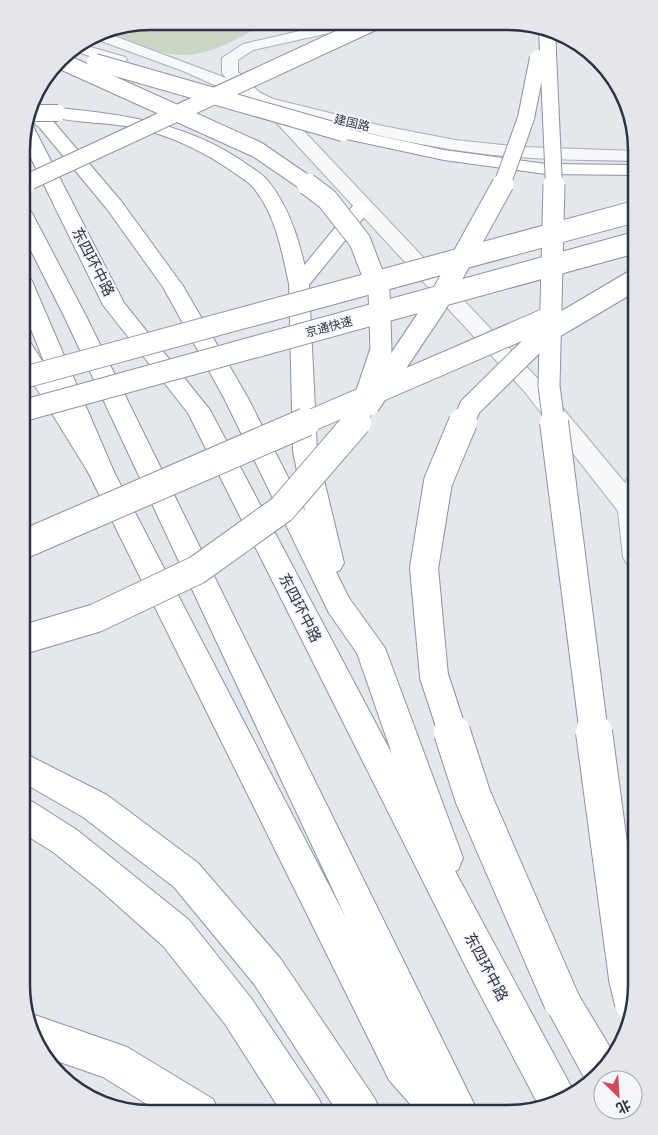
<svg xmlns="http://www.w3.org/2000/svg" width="658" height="1135" font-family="Karla,'Noto Sans SC',sans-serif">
<rect width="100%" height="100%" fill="#e4e7ec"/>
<!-- green -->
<path fill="#c9d6c5" d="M150,21L268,22C238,38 207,60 171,54C149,50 126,38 105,30Z"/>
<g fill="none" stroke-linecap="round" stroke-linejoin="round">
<defs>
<g id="tertiary">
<path d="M338,22L363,23L361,26L253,50L238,60V72L259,92L273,99L383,126L455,140L523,147L637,151V161C583,160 530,160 477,153C412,145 349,129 286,112L540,381L625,483L628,478L637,475V567L627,564L623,557L618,511L524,391L261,106L183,71L90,37L101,31L226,78L222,73V58L243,44Z"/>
<polygon points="80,44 125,57 127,60 119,65 70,50"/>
</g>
<g id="trunk">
<polygon points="31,105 52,120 121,201 183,286 248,398 305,511 293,451 289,284 356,202 370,202 373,206 309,285 317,451 344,563 340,570 336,572 349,598 385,648 463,858 458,870 455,871 573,1090 550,1107 540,1108 469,973 188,413 103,305 22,140 26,121 33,126 124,303 210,410 392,754 357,653 329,613 224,398 163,287 107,209 40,128 27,117"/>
<polygon points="22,207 29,209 32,213 86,316 479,1114 418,1113 389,1080 89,474 22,307 22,275 29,277 32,281 115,474 346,918 64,316 22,233"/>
<polygon points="21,798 33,802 77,830 189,920 251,998 319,1099 325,1113 282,1113 225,1024 163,946 99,889 53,852 21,832"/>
<polygon points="32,1014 127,1047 213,1099 219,1113 161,1113 103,1077 51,1059 28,1027 26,1016"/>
</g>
<g id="motorway">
<path d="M58,108C124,114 190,124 245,163C253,169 263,174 269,182C292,211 301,248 309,284L306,288L299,290L292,288L289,284C282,252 276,217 256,191C251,183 243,179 236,174C204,151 170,135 132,127C105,122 78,123 52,117L50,113L52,109Z"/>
<polygon points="343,128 444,150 546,164 637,165 637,175 546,174 444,160 337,137 334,133 337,129"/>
<polygon points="22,340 30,342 111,468 115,474 111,480 102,483 93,480 22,365"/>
<polygon points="22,752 107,795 198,863 280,958 375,1099 381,1113 338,1113 254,984 174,887 83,817 22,782"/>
<polygon points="562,983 575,989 614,1054 610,1064 586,1081 543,1002 549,989"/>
</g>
</defs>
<!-- tertiary casing -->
<use href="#tertiary" stroke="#a9aeb7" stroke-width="2"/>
<!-- trunk casing -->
<use href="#trunk" stroke="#8b94a3" stroke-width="2"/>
<!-- motorway casing -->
<use href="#motorway" stroke="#8b94a3" stroke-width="2"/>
<!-- tertiary -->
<use href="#tertiary" fill="#f7f8fa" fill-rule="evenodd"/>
<!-- trunk -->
<use href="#trunk" fill="#fff" fill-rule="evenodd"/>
<!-- motorway -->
<use href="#motorway" fill="#fff" fill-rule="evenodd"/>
<defs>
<g id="trunk-bridge-far3">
<polyline points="547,30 554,185"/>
<polyline points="22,185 372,23"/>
<polyline points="502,185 526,118 538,58"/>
</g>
<g id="trunk-bridge-far2">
<polyline points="22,185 25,184"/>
<polyline points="369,405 436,305 503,184"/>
<polyline points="554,424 549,386 554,184"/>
</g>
<polyline id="trunk-bridge-far1" points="554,422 594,734"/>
<polyline id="trunk-bridge" points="594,732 627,978 633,1003"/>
<g id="motorway-bridge-far3">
<polyline points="59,60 258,150 309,185"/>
<polyline points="95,62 343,133"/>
<polyline points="28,113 58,113"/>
</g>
<g id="motorway-bridge-far2">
<polyline points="307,184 327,199 360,241 379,291 381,350 356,424"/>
<polyline points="22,378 637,211"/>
<polyline points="22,411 637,242"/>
<polyline points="303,424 553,316"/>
<polyline points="463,424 470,407 545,333 633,281"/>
</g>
<g id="motorway-bridge-far1">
<polyline points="22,545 306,422"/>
<polyline points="22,640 96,618 197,570 282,509 357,422"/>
<polyline points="453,734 434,676 424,568 438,482 463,422"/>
</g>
<polyline id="motorway-bridge" points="452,732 473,797 562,1002"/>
</defs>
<!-- trunk-bridge-far3 casing -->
<use href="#trunk-bridge-far3" stroke="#8b94a3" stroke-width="18" stroke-linecap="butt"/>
<!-- trunk-bridge-far2 casing -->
<use href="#trunk-bridge-far2" stroke="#8b94a3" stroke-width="23" stroke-linecap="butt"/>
<!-- trunk-bridge-far1 casing -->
<use href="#trunk-bridge-far1" stroke="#8b94a3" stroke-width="30" stroke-linecap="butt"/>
<!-- trunk-bridge casing -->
<use href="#trunk-bridge" stroke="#8b94a3" stroke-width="38" stroke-linecap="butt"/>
<!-- motorway-bridge-far3 casing -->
<use href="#motorway-bridge-far3" stroke="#8b94a3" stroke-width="18" stroke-linecap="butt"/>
<!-- motorway-bridge-far2 casing -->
<use href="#motorway-bridge-far2" stroke="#8b94a3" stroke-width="23" stroke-linecap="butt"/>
<!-- motorway-bridge-far1 casing -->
<use href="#motorway-bridge-far1" stroke="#8b94a3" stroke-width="30" stroke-linecap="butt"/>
<!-- motorway-bridge casing -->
<use href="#motorway-bridge" stroke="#8b94a3" stroke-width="38" stroke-linecap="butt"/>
<!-- trunk-bridge-far3 -->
<use href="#trunk-bridge-far3" stroke="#fff" stroke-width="16"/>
<!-- trunk-bridge-far2 -->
<use href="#trunk-bridge-far2" stroke="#fff" stroke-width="21"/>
<!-- trunk-bridge-far1 -->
<use href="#trunk-bridge-far1" stroke="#fff" stroke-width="28"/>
<!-- trunk-bridge -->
<use href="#trunk-bridge" stroke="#fff" stroke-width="36"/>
<!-- motorway-bridge-far3 -->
<use href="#motorway-bridge-far3" stroke="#fff" stroke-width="16"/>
<!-- motorway-bridge-far2 -->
<use href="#motorway-bridge-far2" stroke="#fff" stroke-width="21"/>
<!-- motorway-bridge-far1 -->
<use href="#motorway-bridge-far1" stroke="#fff" stroke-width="28"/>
<!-- motorway-bridge -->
<use href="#motorway-bridge" stroke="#fff" stroke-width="36"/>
</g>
<g text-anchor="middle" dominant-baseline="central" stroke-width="4" stroke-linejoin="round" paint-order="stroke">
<!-- far-street labels -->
<g font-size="12" fill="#2b3445" stroke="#f4f6f9">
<text transform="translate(352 123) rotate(13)">建国路</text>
<text transform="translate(329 327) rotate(-15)">京通快速</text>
</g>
<!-- street labels -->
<g font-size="15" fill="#2b3445" stroke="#f4f6f9">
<text transform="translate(93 262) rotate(63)">东四环中路</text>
<text transform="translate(300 608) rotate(63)">东四环中路</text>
<text transform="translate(486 967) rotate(62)">东四环中路</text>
</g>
</g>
<!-- crop -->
<path d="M0 0H658V1135H0ZM150 30H508A120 120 0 0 1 628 150V985A120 120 0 0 1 508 1105H150A120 120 0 0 1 30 985V150A120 120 0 0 1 150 30Z" fill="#e4e6eb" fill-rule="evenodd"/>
<path fill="none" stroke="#2b3445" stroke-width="2.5" d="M150 30H508A120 120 0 0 1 628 150V985A120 120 0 0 1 508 1105H150A120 120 0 0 1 30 985V150A120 120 0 0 1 150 30Z"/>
<!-- north arrow -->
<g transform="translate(618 1095) rotate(155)"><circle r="24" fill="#f4f6f9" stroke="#a4a8b1"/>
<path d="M0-4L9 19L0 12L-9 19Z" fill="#d1495b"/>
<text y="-8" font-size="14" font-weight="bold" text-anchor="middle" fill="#2b3445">北</text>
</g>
</svg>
